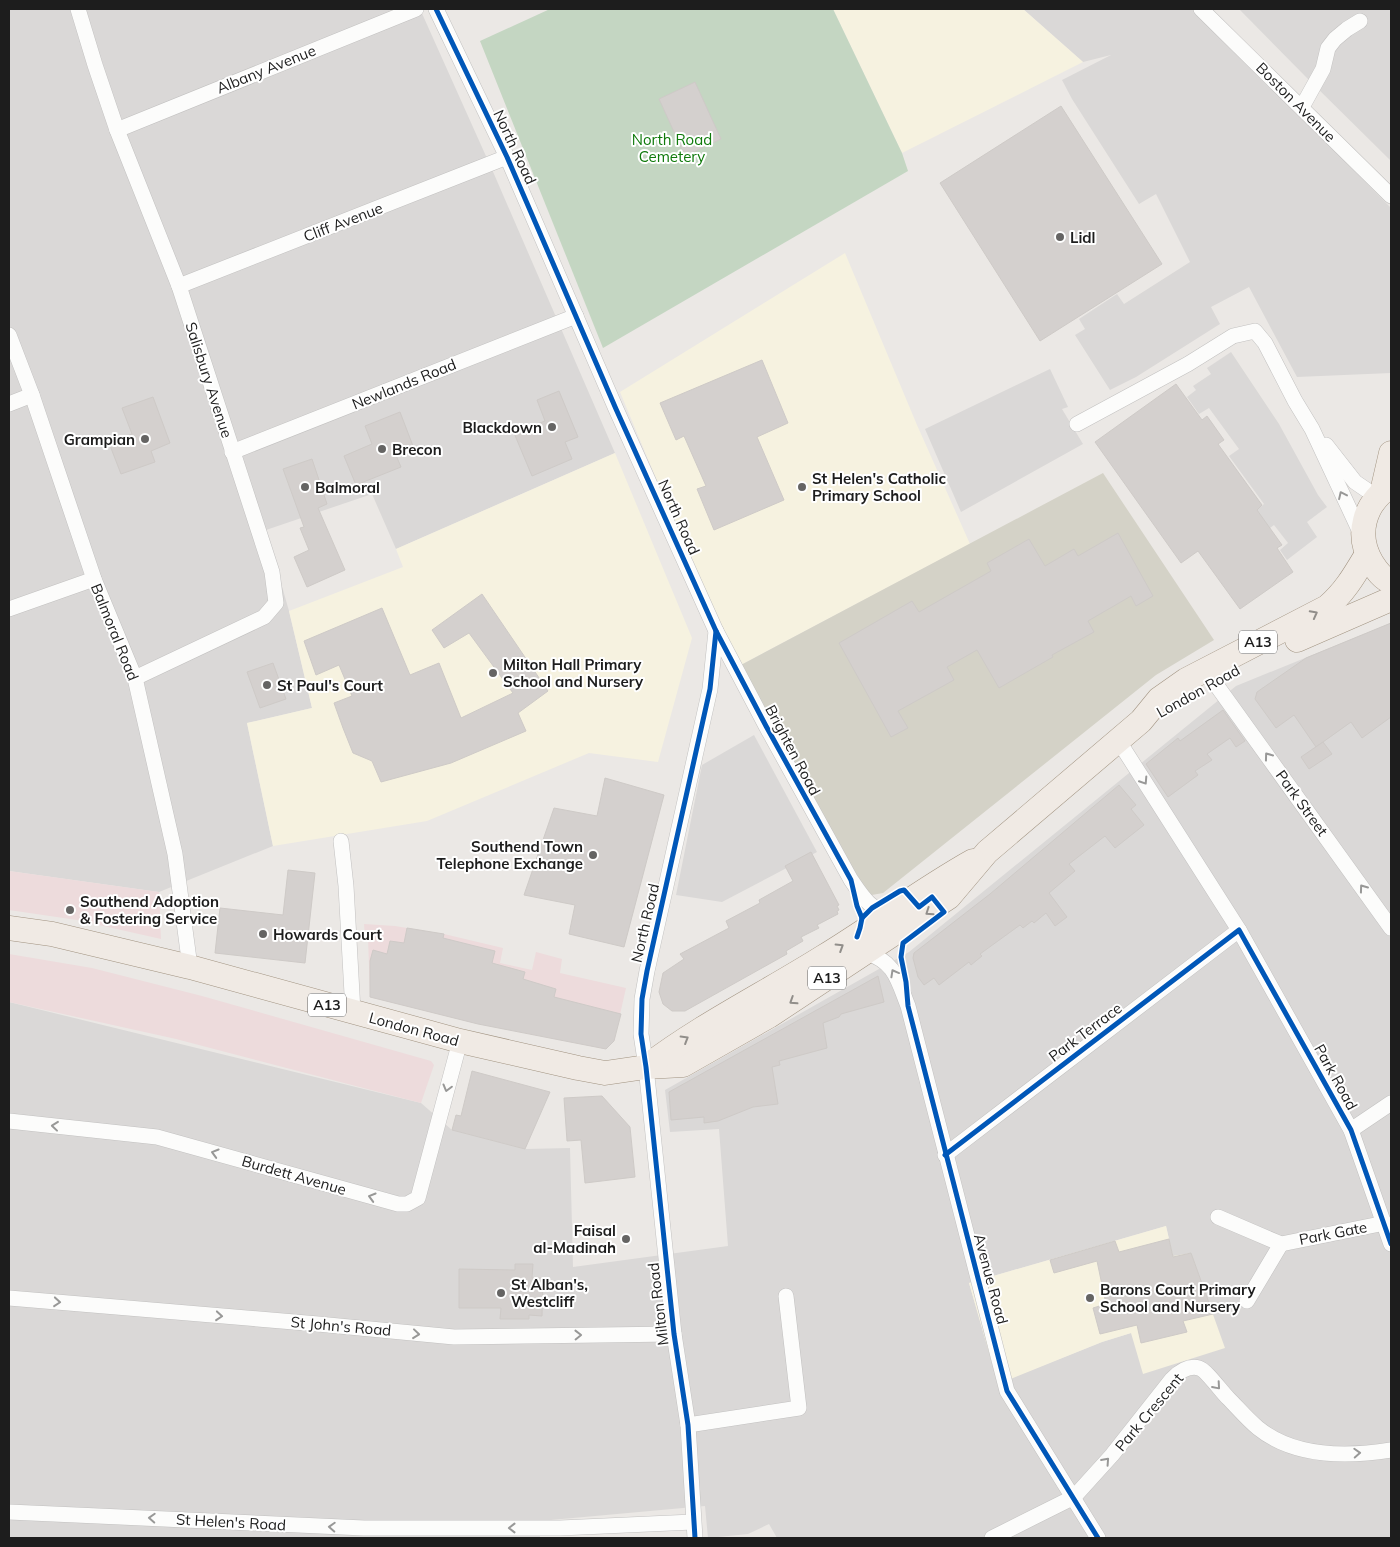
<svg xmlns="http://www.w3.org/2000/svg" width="1400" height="1547" font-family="Mulish,sans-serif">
<rect width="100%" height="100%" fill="#ebe8e5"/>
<!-- residential -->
<g fill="#dad8d7" fill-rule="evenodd">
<polygon points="9,9 420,9 494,174 615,453 396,549 372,494 266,530 289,611 312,708 247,723 273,846 159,892 9,871"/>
<polygon points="1023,9 1194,9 1391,208 1391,373 1297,377 1249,287 1211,307 1220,324 1136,377 1110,390 1075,335 1085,329 1079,319 1117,294 1124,304 1190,262 1156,194 1139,204 1072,99 1062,80 1111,55 1083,62"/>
<polygon points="1239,9 1391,9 1391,161 1306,77"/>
<polygon points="1231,352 1279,424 1318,495 1327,507 1307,522 1317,537 1287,560 1280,550 1288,543 1274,525 1266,531 1253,513 1264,504 1229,456 1239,449 1209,408 1199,414 1187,397 1196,390 1193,386 1211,374 1207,368"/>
<polygon points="1050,369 1068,407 1062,409 1083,444 961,512 925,429"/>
<path d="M1391,623V1538H777L769,1524L748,1534L708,1538L705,1506L540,1521V1538H9V1002L421,1103L452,1130L525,1149L570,1148L573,1267L728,1246L719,1129L670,1132L665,1090L909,952L1236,686ZM1166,1226L1173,1257L1191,1253L1131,1333L1102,1342L998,1383L969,1283ZM515,1264H532V1278L543,1279L542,1315H529L528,1319H501V1308H459L515,1270Z"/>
<polygon points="754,735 817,852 722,902 676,895 702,765"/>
</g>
<!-- commercial -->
<g fill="#eddbdc">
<polygon points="9,871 159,892 161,939 77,920 9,910"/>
<polygon points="364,924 395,926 444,934 503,948 500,963 532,970 536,952 562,959 560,973 626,988 614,1041 606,1049 484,1025 373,998 370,994 368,938 365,937"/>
<polygon points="9,954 92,968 202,996 431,1061 434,1065 421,1103 176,1039 9,1002"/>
</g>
<!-- education -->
<g fill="#f6f2e0">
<polygon points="833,9 1023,9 1083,62 902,153"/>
<polygon points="845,253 917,425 970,544 739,666 721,634 620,392"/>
<polygon points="615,453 692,638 658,762 589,753 427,821 273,846 247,723 312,708 289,611 403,567 396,549"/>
<polygon points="1166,1226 1173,1256 1191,1253 1225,1348 1143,1374 1131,1333 1102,1342 998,1384 969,1283"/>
</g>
<!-- construction -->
<polygon fill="#d4d2c7" points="1103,473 1214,640 1156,675 883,893 866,896 739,666"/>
<!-- cemetery -->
<polygon fill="#c4d6c2" points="550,9 833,9 902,153 908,171 603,348 480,41"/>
<!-- building -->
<g fill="#d4d0ce" stroke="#cecac7">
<polygon points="695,82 721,139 685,156 659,99"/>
<polygon points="1061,106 1162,264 1040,341 940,183"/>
<polygon points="762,360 788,423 757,437 784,500 714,530 697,489 706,486 684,436 676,440 660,403"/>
<polygon points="1176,384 1202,420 1207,416 1224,440 1218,444 1262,505 1257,510 1282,545 1277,548 1293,572 1240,609 1198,551 1181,563 1095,442"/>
<polygon points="559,391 578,437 565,442 572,459 532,476 514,433 545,421 537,400"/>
<polygon points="153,397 170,443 151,451 155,462 121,474 109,443 132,434 122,408"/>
<polygon points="400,412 413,446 395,453 401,467 356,485 344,456 372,444 365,426"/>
<polygon points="312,459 327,504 318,508 345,570 307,587 294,557 309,550 300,528 304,527 283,469"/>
<polygon points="1118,533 1153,596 1136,606 1131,596 1088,621 1094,632 1052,655 1053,657 999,688 977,650 947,667 954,680 898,711 908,728 891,737 839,643 912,601 919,612 991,571 987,563 1029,539 1045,566 1074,549 1078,556"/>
<polygon points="482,594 548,691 518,713 526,731 451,763 381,782 372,761 353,753 343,728 334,703 352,696 339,665 316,675 304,641 382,608 410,675 439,663 461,718 513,693 469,633 444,648 432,630"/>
<polygon points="1391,623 1391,717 1362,738 1351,722 1316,747 1294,715 1276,728 1255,699 1257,692 1306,658"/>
<polygon points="273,663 286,699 260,708 247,672"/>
<polygon points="1223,710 1245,741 1236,747 1230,738 1207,754 1212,760 1195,771 1198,775 1168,797 1146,764 1178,738 1180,741"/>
<polygon points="1323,742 1332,754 1309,769 1301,757"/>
<polygon points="605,778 664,795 624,947 569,934 575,905 524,895 554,808 597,816"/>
<polygon points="1119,785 1136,805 1131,809 1144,825 1115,848 1105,836 1069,864 1075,871 1049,893 1067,917 1055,926 1046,913 1034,923 1032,921 1023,928 1020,925 980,954 982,956 971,965 969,962 939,985 934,978 924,985 918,977 913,958 914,953 990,894"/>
<polygon points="811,852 839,905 837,906 839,910 837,911 838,914 817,925 819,928 801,937 803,941 786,951 787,954 685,1011 672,1011 663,1004 659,992 663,973 684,959 680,954 729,928 726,921 760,903 759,900 793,881 785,866"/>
<polygon points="288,870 315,873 305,963 215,953 220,908 283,915"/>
<polygon points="407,928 444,934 443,938 495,951 492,963 525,972 523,979 556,989 554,997 621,1014 614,1041 606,1049 478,1024 370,997 370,961 373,950 387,954 390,941 404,943"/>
<polygon points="878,976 884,1002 841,1014 839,1017 823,1023 827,1048 779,1061 780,1065 772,1067 778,1104 753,1107 718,1121 704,1123 704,1117 671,1120 669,1092"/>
<polygon points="472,1071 550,1092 525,1149 452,1130 456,1115 461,1116"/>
<polygon points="602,1096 630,1127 635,1177 585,1183 581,1140 567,1141 564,1098"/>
<polygon points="1169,1239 1173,1257 1191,1253 1213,1314 1183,1321 1187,1332 1141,1343 1137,1325 1100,1334 1093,1308 1106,1304 1097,1261 1054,1273 1050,1260 1115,1241 1119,1252"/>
<polygon points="515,1264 533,1264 532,1278 543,1278 542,1316 529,1315 529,1319 500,1319 501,1308 459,1308 459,1269 515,1270"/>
</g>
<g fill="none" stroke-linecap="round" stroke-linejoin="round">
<defs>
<g id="minor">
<polyline points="78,9 95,65 117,130 179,286 272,572 276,603 264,617 135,678"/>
<polyline points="436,9 507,157 616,409 716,631 710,689 647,971 642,999 641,1034 646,1067 674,1334 688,1425 695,1538"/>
<polyline points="1201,9 1391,196"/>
<polyline points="1302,107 1323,69 1328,48 1335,39 1347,29 1360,21"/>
<polyline points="117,130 416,9"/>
<polyline points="179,286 507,157"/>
<polyline points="9,335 32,395 94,579 135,678 175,854 190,967"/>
<polyline points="9,404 32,395"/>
<polyline points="1077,424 1188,364 1233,336 1255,331 1265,343 1295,401 1312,429 1362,536"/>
<polyline points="1326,445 1355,482 1377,497"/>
<polyline points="232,452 576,316"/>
<polyline points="9,609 94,579"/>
<path d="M716,631L766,726L851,880C862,896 870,910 890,914"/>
<polyline points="1212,679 1391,928"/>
<polyline points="1118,740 1239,930 1351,1130 1391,1244"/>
<polyline points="341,841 346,886 353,1012"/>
<path d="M866,953C895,961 898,981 908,1006L1007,1391L1098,1538"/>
<polyline points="9,1121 157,1137 398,1204 407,1204 418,1198 460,1041"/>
<polyline points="1351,1130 1391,1103"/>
<polyline points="945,1155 1239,930"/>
<polyline points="1218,1217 1281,1244 1385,1223"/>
<polyline points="9,1298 318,1324 454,1337 674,1334"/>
<polyline points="1247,1301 1281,1244"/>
<polyline points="688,1425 799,1408 786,1296"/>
<polyline points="9,1512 364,1528 560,1528 693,1522"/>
<path d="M992,1538L1074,1497L1112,1455L1172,1379C1179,1372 1188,1365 1199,1368C1206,1370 1221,1391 1228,1398C1238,1408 1247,1419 1258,1428C1295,1458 1347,1457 1391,1450"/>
</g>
<g id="primary">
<path d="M1391,486C1364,503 1355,535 1372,563C1377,571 1382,578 1391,582"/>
<polyline points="1382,492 1391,453"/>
<polyline points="1297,640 1391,599"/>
<path d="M9,928L52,934L190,967L460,1041L578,1068L605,1073L646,1067L683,1065L769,1016L949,897L987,852L1141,721L1159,699L1186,680L1327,607C1345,592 1355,574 1367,554"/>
<path d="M646,1067C701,1025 764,994 823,957C874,926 921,890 973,861"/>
</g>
</defs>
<!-- minor casing -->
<use href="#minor" stroke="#c2c1c0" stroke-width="16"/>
<!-- primary casing -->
<use href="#primary" stroke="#a19381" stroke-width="25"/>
<!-- minor -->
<use href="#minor" stroke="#fcfcfb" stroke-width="15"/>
<!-- primary -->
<use href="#primary" stroke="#f0eae4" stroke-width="24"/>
<defs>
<g id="cycleway">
<polyline points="436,9 507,157 616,409 716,631 710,689 647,971 642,999 641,1034 646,1067 674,1334 688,1425 695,1538"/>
<polyline points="716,631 766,726 851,880 857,906 862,918 860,928 857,937"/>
<polyline points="862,918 872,908 900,891 904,890 919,907 932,897 944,912 903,943 901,957 906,982 908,1006 1007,1391 1098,1538"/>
<polyline points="945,1155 1239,930 1351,1130 1391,1244"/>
</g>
</defs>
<!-- cycleway casing -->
<use href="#cycleway" stroke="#fff" stroke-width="8"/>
<!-- cycleway -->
<use href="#cycleway" stroke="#0057b8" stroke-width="5"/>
</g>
<!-- one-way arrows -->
<defs><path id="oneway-chevron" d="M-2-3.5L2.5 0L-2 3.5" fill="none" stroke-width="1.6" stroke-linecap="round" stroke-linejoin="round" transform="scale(1.25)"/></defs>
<g stroke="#989897">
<use href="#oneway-chevron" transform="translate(1342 495) rotate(-115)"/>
<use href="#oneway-chevron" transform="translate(1268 756) rotate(-126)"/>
<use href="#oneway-chevron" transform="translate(1144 781) rotate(57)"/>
<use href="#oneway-chevron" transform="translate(1363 888) rotate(-126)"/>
<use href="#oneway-chevron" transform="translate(894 973) rotate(-119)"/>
<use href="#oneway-chevron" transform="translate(447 1088) rotate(105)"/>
<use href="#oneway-chevron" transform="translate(55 1126) rotate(-174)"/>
<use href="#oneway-chevron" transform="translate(215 1153) rotate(-164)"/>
<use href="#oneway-chevron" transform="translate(372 1197) rotate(-164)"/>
<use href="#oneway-chevron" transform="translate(57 1302) rotate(5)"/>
<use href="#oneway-chevron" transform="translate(219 1316) rotate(5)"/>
<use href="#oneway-chevron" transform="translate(416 1334) rotate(6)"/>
<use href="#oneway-chevron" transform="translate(578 1335) rotate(-1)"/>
<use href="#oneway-chevron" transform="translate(1217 1386) rotate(49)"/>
<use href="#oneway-chevron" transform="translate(1357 1453) rotate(-3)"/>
<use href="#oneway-chevron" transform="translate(1106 1461) rotate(-48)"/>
<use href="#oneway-chevron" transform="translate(152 1518) rotate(-177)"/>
<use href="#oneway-chevron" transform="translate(332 1527) rotate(-177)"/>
<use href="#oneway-chevron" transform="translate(512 1528) rotate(180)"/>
</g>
<g stroke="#918e8a">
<use href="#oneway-chevron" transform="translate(1314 614) rotate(-28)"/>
<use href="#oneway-chevron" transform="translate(929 912) rotate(146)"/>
<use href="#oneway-chevron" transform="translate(840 947) rotate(-32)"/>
<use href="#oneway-chevron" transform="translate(793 1001) rotate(147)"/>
<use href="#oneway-chevron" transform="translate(685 1039) rotate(-31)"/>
</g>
<!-- markers -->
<g fill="#656463" stroke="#fff" stroke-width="2">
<circle cx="1060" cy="237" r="5"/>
<circle cx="552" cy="427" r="5"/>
<circle cx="145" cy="439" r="5"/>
<circle cx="382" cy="449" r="5"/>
<circle cx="305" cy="487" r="5"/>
<circle cx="802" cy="487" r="5"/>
<circle cx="493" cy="673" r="5"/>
<circle cx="267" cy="685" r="5"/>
<circle cx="593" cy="855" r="5"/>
<circle cx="70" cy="910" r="5"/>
<circle cx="263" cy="934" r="5"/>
<circle cx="626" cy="1239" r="5"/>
<circle cx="501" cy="1293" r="5"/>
<circle cx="1090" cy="1298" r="5"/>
</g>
<g text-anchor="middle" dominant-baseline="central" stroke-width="4" stroke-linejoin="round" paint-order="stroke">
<!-- shield labels -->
<g fill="#fff" stroke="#616161" stroke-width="1">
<rect x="1239" y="630.5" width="38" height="23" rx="4"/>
<rect x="808" y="966.5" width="38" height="23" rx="4"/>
<rect x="308" y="993.5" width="38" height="23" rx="4"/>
</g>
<g font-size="14" font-weight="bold" fill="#1d1d1d">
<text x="1258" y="642">A13</text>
<text x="827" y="978">A13</text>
<text x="327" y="1005">A13</text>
</g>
<!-- street labels -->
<g font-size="15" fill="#1d1d1d" stroke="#fff">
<text transform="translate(266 69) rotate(-22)">Albany Avenue</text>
<text transform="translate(1296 102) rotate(45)">Boston Avenue</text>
<text transform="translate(515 147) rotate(65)">North Road</text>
<text transform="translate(343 222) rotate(-21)">Cliff Avenue</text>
<text transform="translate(209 380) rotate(72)">Salisbury Avenue</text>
<text transform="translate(404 384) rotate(-22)">Newlands Road</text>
<text transform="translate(679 517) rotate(66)">North Road</text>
<text transform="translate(115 632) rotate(68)">Balmoral Road</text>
<text transform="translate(1198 691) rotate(-29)">London Road</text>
<text transform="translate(793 750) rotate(62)">Brighten Road</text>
<text transform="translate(1302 803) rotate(54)">Park Street</text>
<text transform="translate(645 923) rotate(-77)">North Road</text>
<text transform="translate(414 1029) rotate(15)">London Road</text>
<text transform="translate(1085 1032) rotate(-37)">Park Terrace</text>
<text transform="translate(1336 1077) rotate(61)">Park Road</text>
<text transform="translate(294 1175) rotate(16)">Burdett Avenue</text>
<text transform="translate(1333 1233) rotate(-11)">Park Gate</text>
<text transform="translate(991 1279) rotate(75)">Avenue Road</text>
<text transform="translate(658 1304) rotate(-97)">Milton Road</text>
<text transform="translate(341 1326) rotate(5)">St John's Road</text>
<text transform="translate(1149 1412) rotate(-50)">Park Crescent</text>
<text transform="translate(231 1522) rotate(3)">St Helen's Road</text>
</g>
<!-- park labels -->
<g font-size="15" fill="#0f7a0b" stroke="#fff">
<text x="672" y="139">North Road<tspan x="672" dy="17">Cemetery</tspan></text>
</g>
<!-- poi labels -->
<g font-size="15" font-weight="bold" fill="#1d1d1d" stroke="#fff" text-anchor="start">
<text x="1070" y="237">Lidl</text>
<text x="542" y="427" text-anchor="end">Blackdown</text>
<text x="135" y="439" text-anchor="end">Grampian</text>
<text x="392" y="449">Brecon</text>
<text x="812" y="478">St Helen's Catholic<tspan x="812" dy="17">Primary School</tspan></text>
<text x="315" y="487">Balmoral</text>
<text x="503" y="664">Milton Hall Primary<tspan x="503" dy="17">School and Nursery</tspan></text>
<text x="277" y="685">St Paul's Court</text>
<text x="583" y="846" text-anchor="end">Southend Town<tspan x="583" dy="17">Telephone Exchange</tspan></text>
<text x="80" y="901">Southend Adoption<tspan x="80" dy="17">&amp; Fostering Service</tspan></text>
<text x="273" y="934">Howards Court</text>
<text x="616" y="1230" text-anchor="end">Faisal<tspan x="616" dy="17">al-Madinah</tspan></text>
<text x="511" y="1284">St Alban's,<tspan x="511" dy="17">Westcliff</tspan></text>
<text x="1100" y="1289">Barons Court Primary<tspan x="1100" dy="17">School and Nursery</tspan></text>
</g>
</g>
<!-- border -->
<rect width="1400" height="1547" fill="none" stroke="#1d1d1d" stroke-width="20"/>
</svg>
